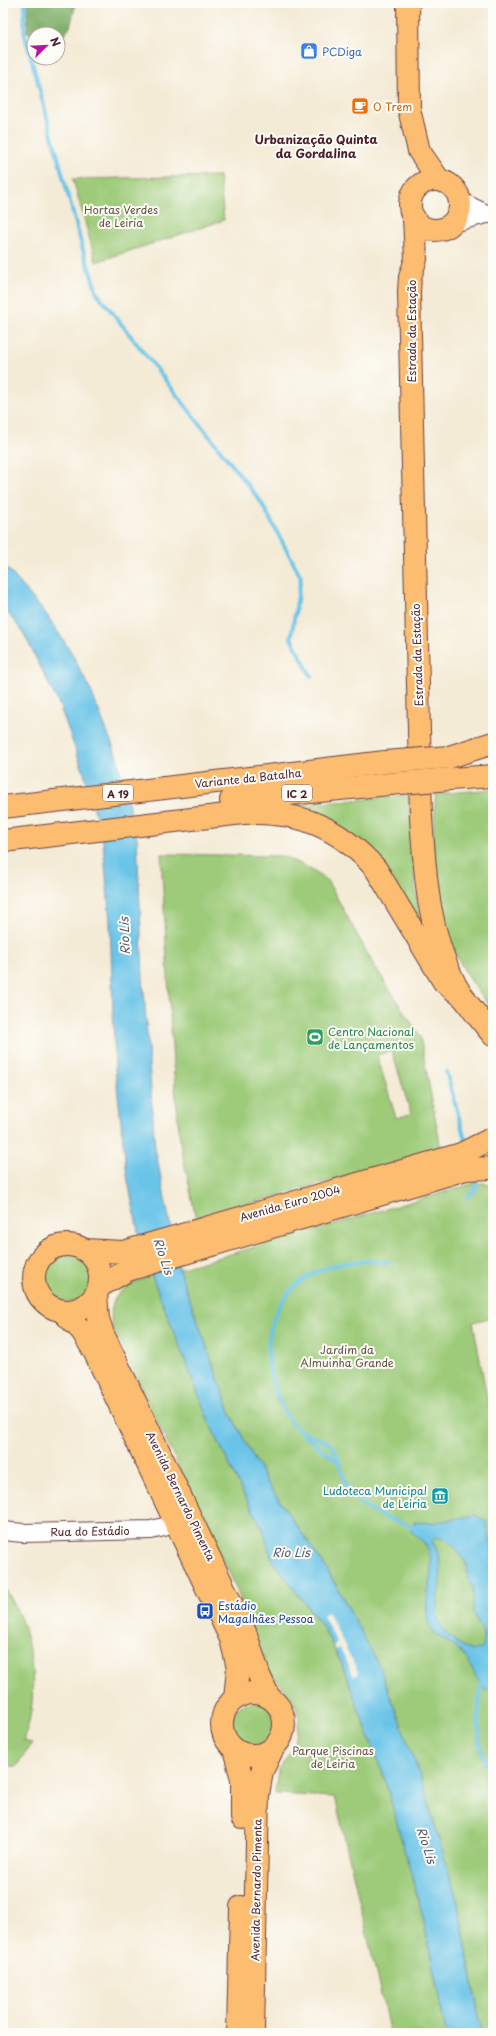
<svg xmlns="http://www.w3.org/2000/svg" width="496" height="2036" font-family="'Playpen Sans',sans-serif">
<rect width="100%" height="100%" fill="#fdfcf7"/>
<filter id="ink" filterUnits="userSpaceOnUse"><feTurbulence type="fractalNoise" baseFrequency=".025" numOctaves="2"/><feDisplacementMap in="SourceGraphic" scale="8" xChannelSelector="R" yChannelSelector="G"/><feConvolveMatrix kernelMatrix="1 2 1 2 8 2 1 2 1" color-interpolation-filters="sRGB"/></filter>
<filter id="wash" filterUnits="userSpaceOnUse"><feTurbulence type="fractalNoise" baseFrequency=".012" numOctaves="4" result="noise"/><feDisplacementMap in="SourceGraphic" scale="16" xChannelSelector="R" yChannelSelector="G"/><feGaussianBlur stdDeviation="0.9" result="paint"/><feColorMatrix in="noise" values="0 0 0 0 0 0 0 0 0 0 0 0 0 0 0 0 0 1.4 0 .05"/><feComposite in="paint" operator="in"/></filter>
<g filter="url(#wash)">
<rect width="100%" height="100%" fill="#f4ebd6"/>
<!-- green -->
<g fill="#9dcb79" stroke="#747552" fill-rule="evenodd">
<polygon points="219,176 224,220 96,262 73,179"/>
<path d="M493,789V1012C476,988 459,966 449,939C432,896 431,839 436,794Z"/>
<polygon points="409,795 416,894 424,929 405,896 290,806"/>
<path d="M161,854L282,856L305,866L327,880L375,967L420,1036L441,1149L196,1219L180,1142L173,1064ZM392,1051L411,1114L396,1118L377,1055Z"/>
<polygon points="483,1183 493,1186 493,1317 473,1322 493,1430 493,2033 482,2033 458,1903 419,1773 345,1601 328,1571 266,1481 231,1415 179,1269 472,1184"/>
<circle cx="69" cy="1278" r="24"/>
<path d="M152,1276L210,1424L243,1493L263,1529L272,1560L323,1627L341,1662L385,1780L423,1917L446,2033H390L335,1797L275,1794L278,1769L290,1753L297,1734L299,1719L296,1707L291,1697L269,1672L234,1583L112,1326C107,1294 125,1285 152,1276Z"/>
<path d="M3,1586C32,1625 42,1695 23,1741L32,1743L16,1767L3,1764Z"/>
<circle cx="253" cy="1724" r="22"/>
</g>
<!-- forest -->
<polygon fill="#7eaf69" stroke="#64674a" points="28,3 76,3 70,27 58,43 58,34 34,35 27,32"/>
<!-- water -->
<g fill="#6ac4e8" stroke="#5a728a" fill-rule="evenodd">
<polygon points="3,563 46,614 71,652 91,691 116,754 137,838 143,978 155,1148 179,1269 231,1415 266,1481 328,1571 378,1663 419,1773 458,1903 482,2033 446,2033 423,1917 385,1780 341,1662 323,1627 272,1560 263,1529 243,1493 210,1424 152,1276 138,1231 127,1176 115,1068 110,921 103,841 84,773 59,704 23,632 3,607"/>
<path d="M475,1515L486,1521L493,1556V1691L485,1690C475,1679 472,1664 463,1654C453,1642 434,1639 429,1624C418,1593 450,1554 411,1532L414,1522L432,1523ZM436,1537L447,1540L457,1550L466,1563L468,1579L473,1588V1612L483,1633V1647L472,1651C405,1618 460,1586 432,1541Z"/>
</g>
<!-- pier -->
<polygon fill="#f4ebd6" points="328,1612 359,1674 354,1676 340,1648 335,1650 333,1646 337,1643 323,1615"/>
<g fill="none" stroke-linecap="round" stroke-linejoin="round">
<!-- stream -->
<g stroke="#6ac4e8" stroke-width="4">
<polyline points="25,3 24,32 83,250 97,293 261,502 301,577 291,638 311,676"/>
<polyline points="446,1071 466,1143"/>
<polyline points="467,1198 477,1187 475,1175"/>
<path d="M390,1262C364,1260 338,1261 314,1273C257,1302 259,1375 290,1421C302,1439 322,1434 333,1447C336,1450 342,1473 344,1478C356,1512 387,1518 418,1528"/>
<polyline points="303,1435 337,1461"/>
<path d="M482,1681C478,1706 473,1755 493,1774"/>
</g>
</g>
</g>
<g filter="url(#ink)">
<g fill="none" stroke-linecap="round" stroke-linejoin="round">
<defs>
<g id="minor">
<polyline points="460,201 486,214"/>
<polyline points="452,223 486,214 493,214"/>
<polyline points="3,1531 23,1533 151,1530 164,1527 176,1522"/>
</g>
<g id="major">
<polyline points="408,3 409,109 419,151 439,180"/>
<circle cx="435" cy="205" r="25"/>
<path d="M414,218L416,259L410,277L409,292L421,817C425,875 428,931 455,984C465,1002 480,1019 493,1035"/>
<circle cx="67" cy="1278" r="33"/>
<polyline points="84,1250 123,1252 461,1154 493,1138"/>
<polyline points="100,1286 128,1270 466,1169 493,1168"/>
<polyline points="96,1294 98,1319 103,1334 245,1632 259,1675 269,1697"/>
<polyline points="62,1311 82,1331 94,1351 231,1639 238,1668 235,1699"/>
<circle cx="253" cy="1724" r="31"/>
<polyline points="234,1749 242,1779 242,1818"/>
<polyline points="238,2033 241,1907"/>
<polyline points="253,2033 258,1795 262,1771 272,1750"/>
</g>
<g id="highway">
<polyline points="449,757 493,743"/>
<polyline points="450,779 493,776"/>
<polyline points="231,800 389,784"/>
<polyline points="3,807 385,762"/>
<path d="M3,841L243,813C299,811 338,826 376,869L444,982L464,998"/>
</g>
</defs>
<!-- minor casing -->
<use href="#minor" stroke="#643e45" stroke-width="20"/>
<!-- major casing -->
<use href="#major" stroke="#643e45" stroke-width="24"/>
<!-- highway casing -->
<use href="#highway" stroke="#643e45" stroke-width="24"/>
<!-- minor -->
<use href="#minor" stroke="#fff" stroke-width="18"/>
<!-- major -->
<use href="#major" stroke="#fcbd6f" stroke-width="22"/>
<!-- highway -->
<use href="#highway" stroke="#fcbd6f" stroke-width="22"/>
<defs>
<g id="highway-bridge">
<polyline points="385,762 449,757"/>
<polyline points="389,784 450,779"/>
</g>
</defs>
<!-- highway-bridge casing -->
<use href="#highway-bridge" stroke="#643e45" stroke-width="24" stroke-linecap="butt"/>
<!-- highway-bridge -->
<use href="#highway-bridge" stroke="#fcbd6f" stroke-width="22"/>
</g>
</g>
<!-- icons -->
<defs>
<symbol id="shop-square" viewBox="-11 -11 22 22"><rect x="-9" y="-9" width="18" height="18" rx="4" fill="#3f7fe0" stroke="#fdfcf7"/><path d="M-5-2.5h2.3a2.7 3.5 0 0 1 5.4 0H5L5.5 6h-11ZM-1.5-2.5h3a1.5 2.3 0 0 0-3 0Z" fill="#fff"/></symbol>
<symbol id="cafe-square" viewBox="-11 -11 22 22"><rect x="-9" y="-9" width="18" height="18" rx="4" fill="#e8710a" stroke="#fdfcf7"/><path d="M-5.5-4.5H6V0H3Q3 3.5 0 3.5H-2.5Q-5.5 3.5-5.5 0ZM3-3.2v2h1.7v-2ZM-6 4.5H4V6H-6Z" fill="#fff"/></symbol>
<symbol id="stadium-square" viewBox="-11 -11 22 22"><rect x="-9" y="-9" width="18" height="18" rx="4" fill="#2e9e5b" stroke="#fdfcf7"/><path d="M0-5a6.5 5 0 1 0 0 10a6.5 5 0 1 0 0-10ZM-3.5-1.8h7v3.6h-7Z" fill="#fff"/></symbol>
<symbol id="museum-square" viewBox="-11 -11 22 22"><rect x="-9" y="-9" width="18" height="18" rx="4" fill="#0f9aa8" stroke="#fdfcf7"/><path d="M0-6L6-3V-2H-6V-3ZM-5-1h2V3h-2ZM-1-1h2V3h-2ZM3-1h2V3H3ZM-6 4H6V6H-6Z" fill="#fff"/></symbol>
<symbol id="bus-square" viewBox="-11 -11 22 22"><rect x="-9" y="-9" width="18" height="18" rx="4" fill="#1a4fb4" stroke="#fdfcf7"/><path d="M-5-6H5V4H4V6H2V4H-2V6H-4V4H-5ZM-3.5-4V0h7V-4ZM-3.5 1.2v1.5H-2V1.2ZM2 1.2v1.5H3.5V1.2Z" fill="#fff"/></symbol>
</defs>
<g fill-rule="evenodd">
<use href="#shop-square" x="299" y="41" width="20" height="20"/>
<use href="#cafe-square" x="350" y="96" width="20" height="20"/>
<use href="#stadium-square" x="305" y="1027" width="20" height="20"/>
<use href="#museum-square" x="430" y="1486" width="20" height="20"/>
<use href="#bus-square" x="195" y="1601" width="20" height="20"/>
</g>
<g text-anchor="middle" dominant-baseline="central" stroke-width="4" stroke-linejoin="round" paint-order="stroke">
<!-- shield labels -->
<g fill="#fdfcf7" stroke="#806168" stroke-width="1">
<rect x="103" y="785" width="30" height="16" rx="3"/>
<rect x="282" y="785" width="30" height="16" rx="3"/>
</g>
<g font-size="10" font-weight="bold" fill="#4a1f2b">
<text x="118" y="793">A 19</text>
<text x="297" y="793">IC 2</text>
</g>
<!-- shop labels -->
<g font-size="11" fill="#366cbe" stroke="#fdfcf7" text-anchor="start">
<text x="322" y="51">PCDiga</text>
</g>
<!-- food labels -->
<g font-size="11" fill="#c56008" stroke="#fdfcf7" text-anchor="start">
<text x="373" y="106">O Trem</text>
</g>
<!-- park labels -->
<g font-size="11" fill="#635342" stroke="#fdfcf7">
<text x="121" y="209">Hortas Verdes<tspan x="121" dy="13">de Leiria</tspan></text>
<text x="347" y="1349">Jardim da<tspan x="347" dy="13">Almuinha Grande</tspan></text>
<text x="333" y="1750">Parque Piscinas<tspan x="333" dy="13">de Leiria</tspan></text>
</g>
<!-- street labels -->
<g font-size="11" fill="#4a1f2b" stroke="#fdfcf7">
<text transform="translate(411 331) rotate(-90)">Estrada da Estação</text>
<text transform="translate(417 655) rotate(-92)">Estrada da Estação</text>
<text transform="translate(248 778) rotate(-6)">Variante da Batalha</text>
<text transform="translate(290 1203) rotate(-16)">Avenida Euro 2004</text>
<text transform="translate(181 1496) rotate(64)">Avenida Bernardo Pimenta</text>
<text transform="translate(90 1531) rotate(-1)">Rua do Estádio</text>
<text transform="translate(256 1890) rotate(-89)">Avenida Bernardo Pimenta</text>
</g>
<!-- leisure labels -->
<g font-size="11" fill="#27864d" stroke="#fdfcf7" text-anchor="start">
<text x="328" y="1031">Centro Nacional<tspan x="328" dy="13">de Lançamentos</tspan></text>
</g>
<!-- culture labels -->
<g font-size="11" fill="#0d838f" stroke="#fdfcf7" text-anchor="end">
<text x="427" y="1490">Ludoteca Municipal<tspan x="427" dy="13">de Leiria</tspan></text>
</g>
<!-- transit labels -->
<g font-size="11" fill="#164399" stroke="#fdfcf7" text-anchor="start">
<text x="218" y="1605">Estádio<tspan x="218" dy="13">Magalhães Pessoa</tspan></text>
</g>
<!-- neighbourhood labels -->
<g font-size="12" font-weight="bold" fill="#4a1f2b" stroke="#fdfcf7">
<text x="316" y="139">Urbanização Quinta<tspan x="316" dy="14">da Gordalina</tspan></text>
</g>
<!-- water labels -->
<g font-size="12" font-style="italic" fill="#55596d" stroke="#fdfcf7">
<text transform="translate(124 936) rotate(-92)">Rio Lis</text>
<text transform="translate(164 1256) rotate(71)">Rio Lis</text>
<text x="291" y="1552">Rio Lis</text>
<text transform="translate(427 1845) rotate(72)">Rio Lis</text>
</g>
</g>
<!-- margin -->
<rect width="496" height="2036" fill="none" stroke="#fdfcf7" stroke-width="16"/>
<!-- north arrow -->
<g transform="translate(46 46) rotate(66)"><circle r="19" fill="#fdfcf7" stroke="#b5a4a5"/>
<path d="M0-3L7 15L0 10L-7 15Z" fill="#b5179e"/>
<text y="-6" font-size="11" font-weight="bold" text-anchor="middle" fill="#4a1f2b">N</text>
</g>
</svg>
